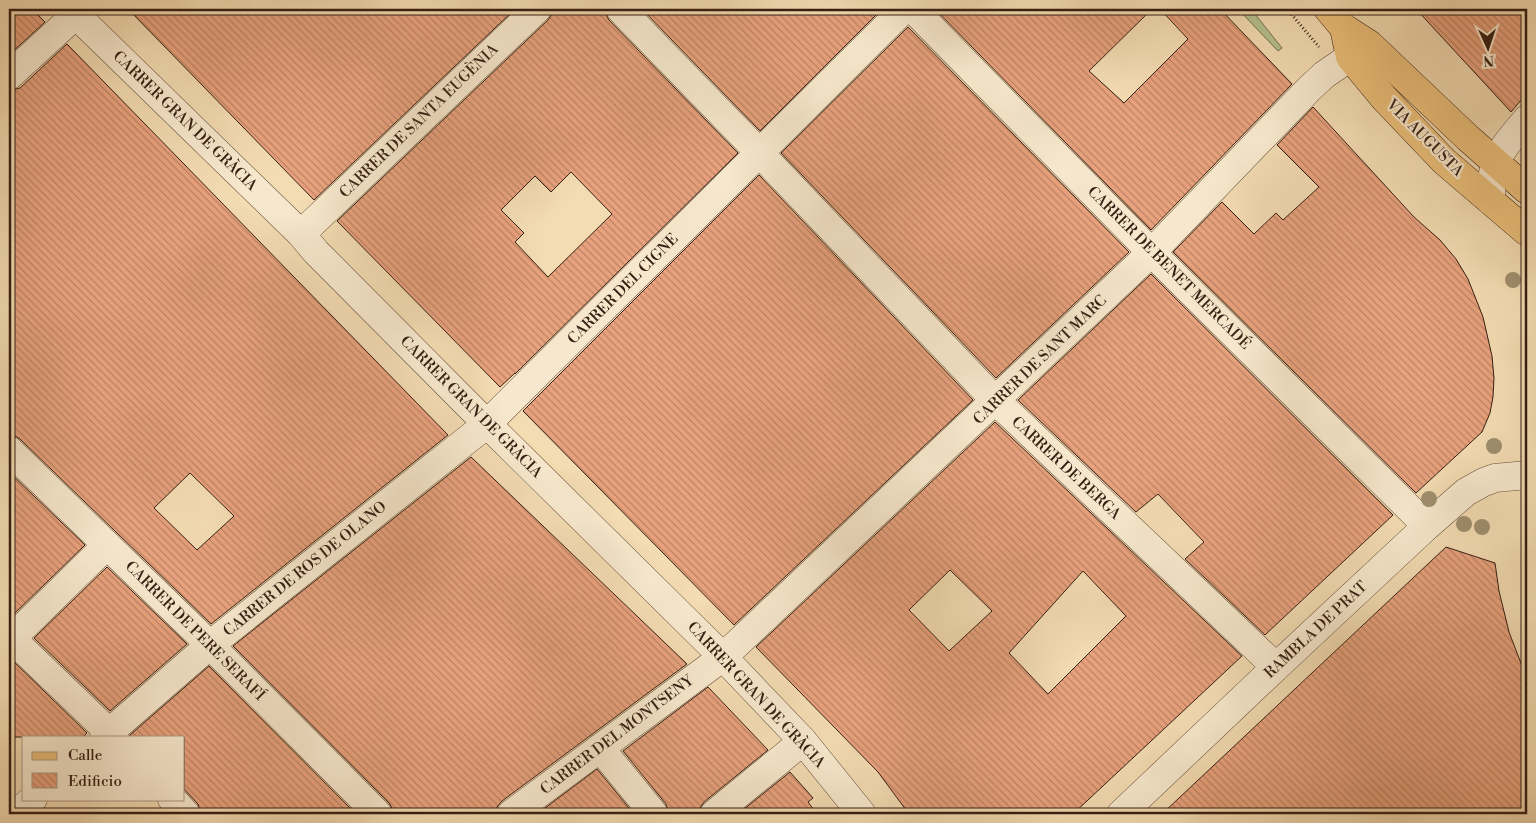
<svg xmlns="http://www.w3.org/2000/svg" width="1536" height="823" font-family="'Libre Bodoni',serif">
<defs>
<pattern id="building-back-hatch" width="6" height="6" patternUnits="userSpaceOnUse" patternTransform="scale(1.25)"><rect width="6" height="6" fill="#e8a27d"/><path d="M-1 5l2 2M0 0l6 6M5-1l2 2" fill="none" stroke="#bd8365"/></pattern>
</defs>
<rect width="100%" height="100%" fill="#f3dbb2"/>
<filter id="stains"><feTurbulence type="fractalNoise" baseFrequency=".004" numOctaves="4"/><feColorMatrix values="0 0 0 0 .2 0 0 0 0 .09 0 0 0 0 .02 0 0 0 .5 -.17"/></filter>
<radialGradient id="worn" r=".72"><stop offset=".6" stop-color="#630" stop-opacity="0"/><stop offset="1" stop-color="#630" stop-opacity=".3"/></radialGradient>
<!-- grass -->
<polygon fill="#b5c190" stroke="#767052" points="1238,9 1251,9 1282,48 1278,51"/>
<!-- building -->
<g fill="url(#building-back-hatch)" stroke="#361f13" fill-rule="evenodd">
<polygon points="9,9 32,9 45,22 9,55"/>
<polygon points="128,9 515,9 314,200"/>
<path d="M552,9H605V13L609,20L738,153L515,374V373L500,387L337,221L548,20L552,14ZM571,172L612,214L548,277L515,242L524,233L501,210L535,176L551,192Z"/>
<polygon points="642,9 882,9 760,131"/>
<polygon points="935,9 1152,9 1089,71 1124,103 1188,39 1160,9 1220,9 1292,84 1151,230"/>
<polygon points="1416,9 1527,9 1527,93 1511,112"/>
<polygon points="908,27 1129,252 996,378 781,153"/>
<path d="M67,44L448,435L211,624L20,439L13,435H9V91L20,88ZM190,473L234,516L197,550L154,508Z"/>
<polygon points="1313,107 1414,217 1440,240 1456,259 1468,279 1483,317 1492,356 1494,378 1493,397 1490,413 1482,432 1416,493 1173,252 1222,202 1254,234 1276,213 1283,220 1319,187 1277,145"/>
<polygon points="759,175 973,400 734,625 523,411"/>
<polygon points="1151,274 1393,515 1265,635 1185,559 1204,542 1158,494 1136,512 1018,400"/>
<path d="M995,422L1242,656L1073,814H909L878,772L756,647ZM950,570L992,611L949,651L909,610ZM1083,571L1126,616L1048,694L1009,653Z"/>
<polygon points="471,457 687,664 502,801 497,807 496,814 393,814 393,810 389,803 233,646"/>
<polygon points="9,472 85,545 13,615 9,611"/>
<polygon points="1446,547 1495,563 1499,591 1509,632 1527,679 1527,814 1162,814"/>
<polygon points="107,567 187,644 110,711 34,638"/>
<polygon points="9,657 87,733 83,737 9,737"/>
<polygon points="209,666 356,814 201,814 198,804 184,789 184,737 131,737 130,735"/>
<polygon points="708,687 768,750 704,802 700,808 699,814 669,814 666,804 623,751"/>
<polygon points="597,769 634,814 537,814"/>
<polygon points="790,772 813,798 808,802 817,814 738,814"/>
</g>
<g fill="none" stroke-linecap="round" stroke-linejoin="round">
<defs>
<g id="minor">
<polyline points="70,9 301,234 316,252 487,424 723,657 803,741 862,814"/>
<polyline points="620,9 750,143 994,399 1276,667"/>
<polyline points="913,9 1153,254 1427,526"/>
<polyline points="9,76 82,9"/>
<path d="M1491,201C1490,159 1501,150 1527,119"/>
<polyline points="301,234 537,9"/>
<polyline points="9,450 207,642 378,814"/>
<polyline points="9,636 114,737"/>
<polyline points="9,641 107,545"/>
<polyline points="104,737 210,645 487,424 904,9"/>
<polyline points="600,748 654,814"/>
<polyline points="172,799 186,814"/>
<polyline points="16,814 33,799"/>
<polyline points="511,814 723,657 1152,252 1309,89 1324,75 1350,57"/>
<polyline points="714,814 803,741"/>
<polyline points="1121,814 1276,667 1427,526 1466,492 1484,482 1495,478 1527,475"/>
</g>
<g id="major">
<polyline points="1328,9 1344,28 1369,44 1468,138 1527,190"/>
<polyline points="1344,28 1350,57 1384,98 1444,161 1527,232"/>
</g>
</defs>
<!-- minor casing -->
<use href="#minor" stroke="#654e3b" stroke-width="29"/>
<!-- major casing -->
<use href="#major" stroke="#361f13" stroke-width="29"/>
<!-- path -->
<polyline stroke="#361f13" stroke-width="3" stroke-dasharray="1 2.5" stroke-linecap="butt" points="1287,9 1319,47"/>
<!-- minor -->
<use href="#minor" stroke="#f7e8cd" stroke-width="28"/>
<!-- major -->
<use href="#major" stroke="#eabe79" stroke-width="28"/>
</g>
<!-- trees -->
<g fill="#a08f6f">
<circle cx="1513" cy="280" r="8"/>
<circle cx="1494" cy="446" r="8"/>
<circle cx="1429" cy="499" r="8"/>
<circle cx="1464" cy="524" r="8"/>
<circle cx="1482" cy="527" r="8"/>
</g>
<g text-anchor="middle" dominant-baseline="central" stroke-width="4.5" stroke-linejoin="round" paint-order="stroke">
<!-- street labels -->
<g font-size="15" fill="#361f13" stroke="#f7e8cd">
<text transform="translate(185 121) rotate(44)">CARRER GRAN DE GRÀCIA</text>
<text transform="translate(419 121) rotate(-44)">CARRER DE SANTA EUGÈNIA</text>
<text transform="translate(1425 138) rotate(45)">VIA AUGUSTA</text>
<text transform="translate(1169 268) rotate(45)">CARRER DE BENET MERCADÉ</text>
<text transform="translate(623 289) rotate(-45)">CARRER DEL CIGNE</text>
<text transform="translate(1040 360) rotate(-44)">CARRER DE SANT MARC</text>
<text transform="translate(471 407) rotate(45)">CARRER GRAN DE GRÀCIA</text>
<text transform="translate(1066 468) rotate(43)">CARRER DE BERGA</text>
<text transform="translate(305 569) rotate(-39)">CARRER DE ROS DE OLANO</text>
<text transform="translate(1316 630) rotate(-43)">RAMBLA DE PRAT</text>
<text transform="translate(195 631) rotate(45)">CARRER DE PERE SERAFÍ</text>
<text transform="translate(756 695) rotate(47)">CARRER GRAN DE GRÀCIA</text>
<text transform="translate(617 735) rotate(-37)">CARRER DEL MONTSENY</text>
</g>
</g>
<!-- margin -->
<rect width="1536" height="823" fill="none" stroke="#f3dbb2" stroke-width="30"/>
<rect x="10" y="10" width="1516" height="803" fill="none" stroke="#361f13" stroke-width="2.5"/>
<rect x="15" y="15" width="1506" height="793" fill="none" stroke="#361f13"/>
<!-- legend -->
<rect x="22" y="736" width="162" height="65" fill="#f7e8cd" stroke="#aa9883"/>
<rect x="32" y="752" width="25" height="8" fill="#eabe79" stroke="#aa9883"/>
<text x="68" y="760" font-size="15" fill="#361f13">Calle</text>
<rect x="32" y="773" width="25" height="15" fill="url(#building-back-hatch)" stroke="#aa9883"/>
<text x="68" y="786" font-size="15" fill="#361f13">Edificio</text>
<!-- north arrow -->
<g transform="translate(1488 48) rotate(177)" stroke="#f7e8cd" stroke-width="4" paint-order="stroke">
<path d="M0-4L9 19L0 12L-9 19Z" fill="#361f13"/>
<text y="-8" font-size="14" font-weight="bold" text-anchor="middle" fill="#361f13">N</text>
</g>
<rect width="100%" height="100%" filter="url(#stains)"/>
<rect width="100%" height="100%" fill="url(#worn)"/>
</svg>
